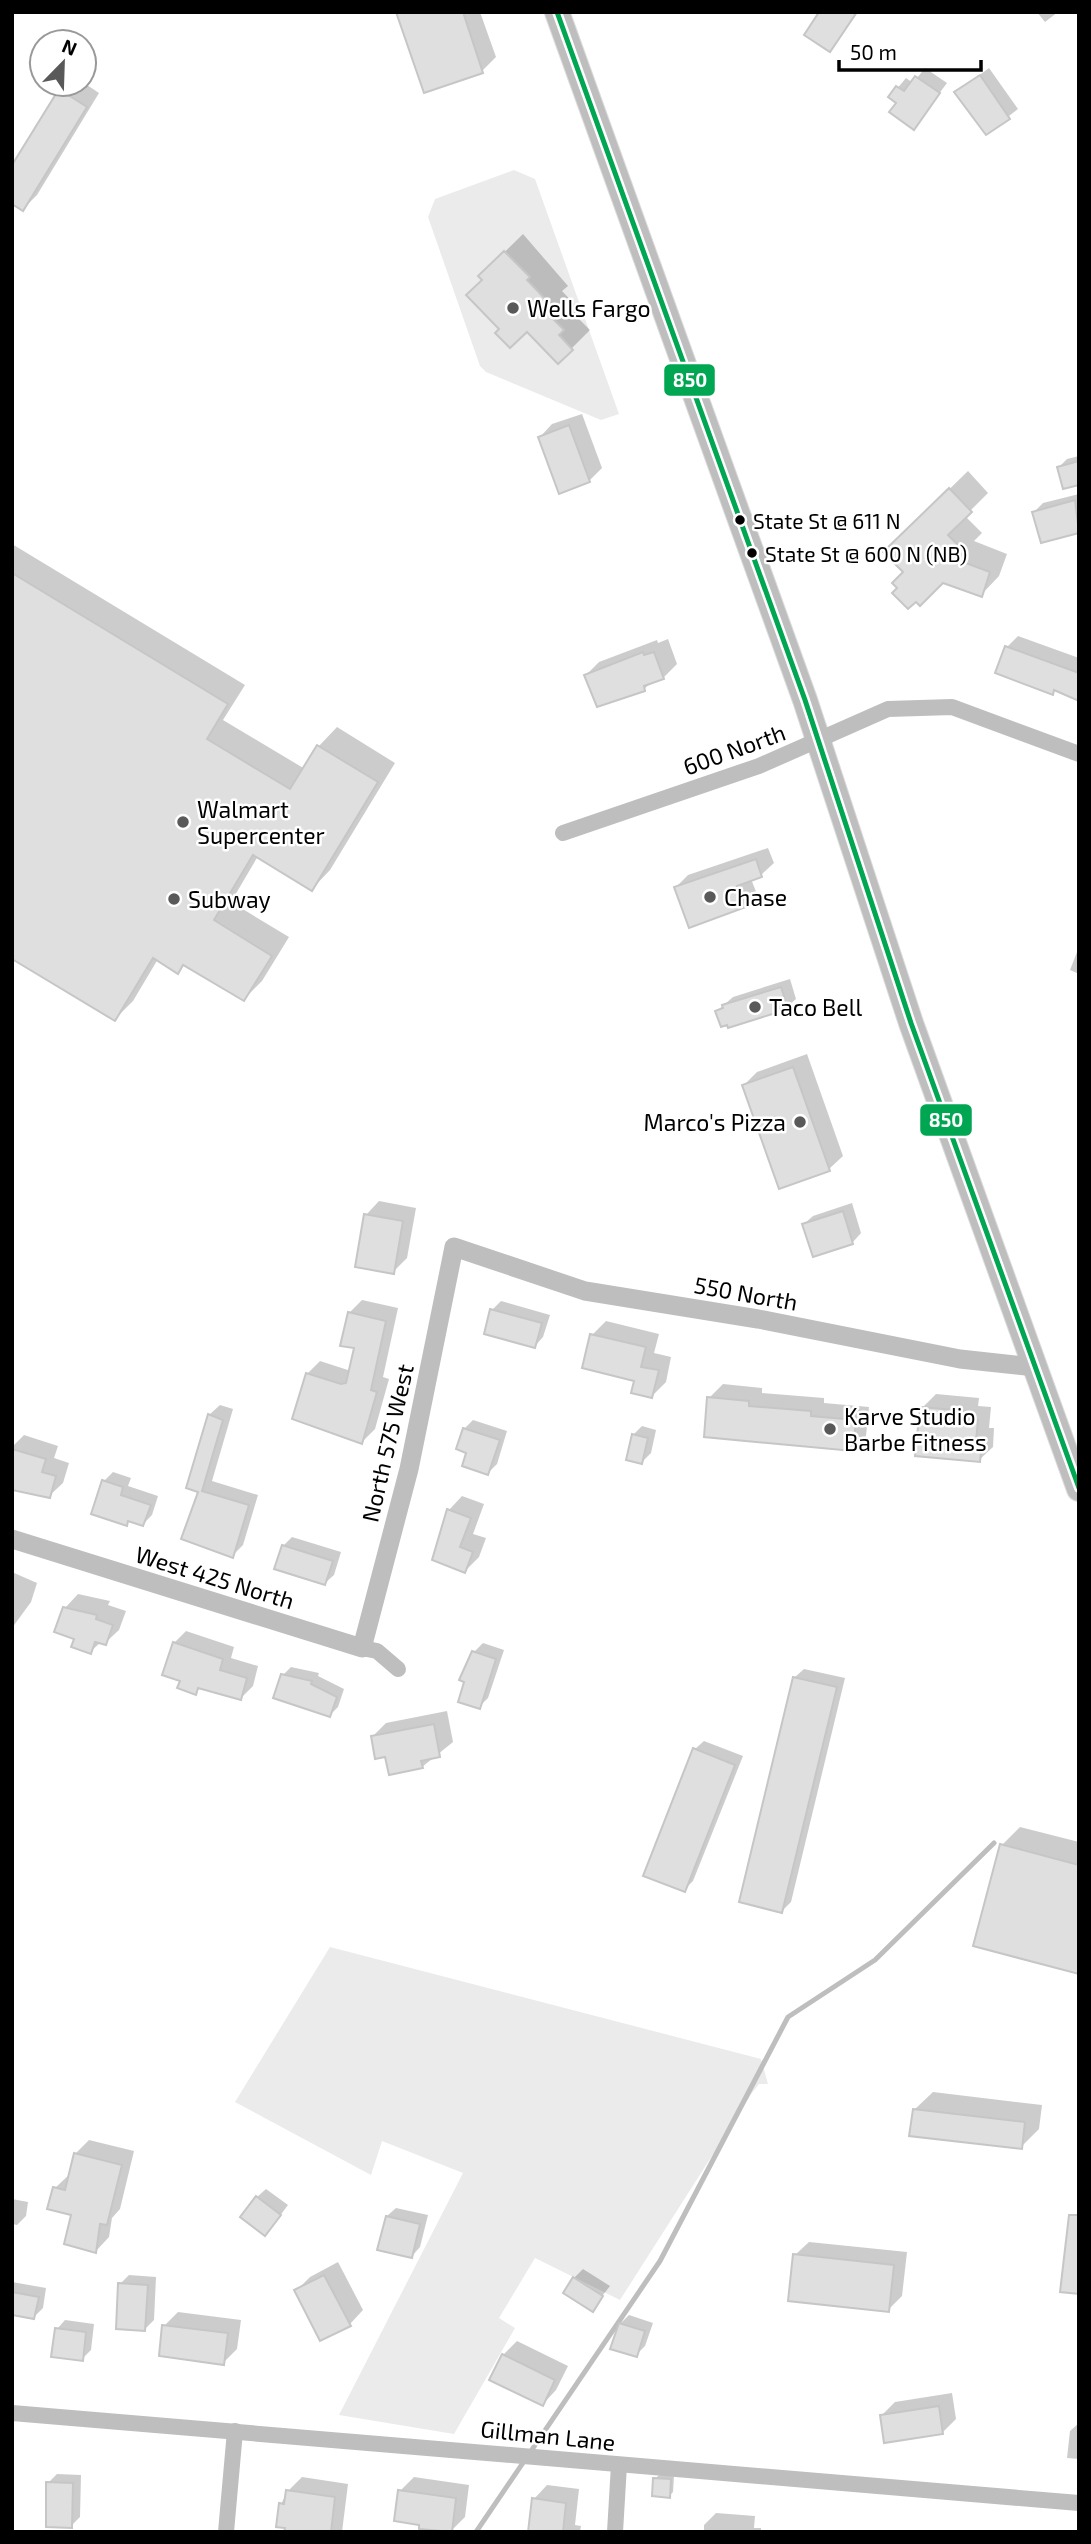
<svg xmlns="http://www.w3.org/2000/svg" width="1091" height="2544" font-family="'Exo 2',sans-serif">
<rect width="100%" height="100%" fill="#fff"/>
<!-- green -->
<g fill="#ebebeb">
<polygon points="514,170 535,179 619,414 601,420 486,372 480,366 428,217 435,199"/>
<polygon points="330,1947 761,2059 768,2084 759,2084 752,2093 620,2300 535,2258 499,2318 515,2328 454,2434 339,2415 463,2173 382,2141 371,2175 235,2102"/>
</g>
<!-- shadow -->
<g fill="#0003">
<polygon points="398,12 480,12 496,57 482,71"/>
<polygon points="1037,12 1058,12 1045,22"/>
<polygon points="925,68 947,83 914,127 898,102 890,97 906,78 913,83"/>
<polygon points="989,68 1018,109 987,133 957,92"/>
<polygon points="84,83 99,93 37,195 23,209 60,91 66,84"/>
<polygon points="523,234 568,286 562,291 581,311 576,316 590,330 558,362 527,330 502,329 480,276"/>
<polygon points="582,414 602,468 589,481 540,437 552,424"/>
<polygon points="1079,456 1079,483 1058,468 1067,459"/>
<polygon points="968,471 988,493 965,516 982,533 974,541 1007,554 999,576 981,595 943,581 905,572 885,552"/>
<polygon points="1079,494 1079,531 1034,512 1043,503"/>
<polygon points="12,544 245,685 223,720 305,769 319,746 337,727 395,763 330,870 312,889 258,856 231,902 289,937 262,981 244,999 185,964 178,971 158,959 133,1001 115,1019 12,957"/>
<polygon points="1018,636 1079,658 1079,699 1056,689 1052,692 1007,647"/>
<polygon points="668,639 677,664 663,678 652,682 644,689 586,675 599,662 657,640 658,643"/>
<polygon points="768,848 774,863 761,875 751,879 757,894 745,906 676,887 688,875"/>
<polygon points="1079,947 1079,974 1070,970"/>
<polygon points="790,979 796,999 787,1007 717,1011 733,997"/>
<polygon points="807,1054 843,1156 829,1169 744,1085 757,1072"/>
<polygon points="379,1201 416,1208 407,1258 393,1272 366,1215"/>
<polygon points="852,1203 861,1233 853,1242 814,1254 804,1224 813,1216"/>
<polygon points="362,1300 398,1308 383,1377 389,1379 375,1429 362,1442 307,1374 320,1361 351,1371 356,1347 349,1313"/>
<polygon points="501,1301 550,1315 543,1337 535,1346 492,1310"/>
<polygon points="606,1321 659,1334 654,1353 671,1357 666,1382 652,1396 592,1335"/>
<polygon points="723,1384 762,1388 762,1393 824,1398 824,1403 869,1407 866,1436 853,1450 709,1398"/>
<polygon points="936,1394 979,1398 978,1406 991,1407 989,1428 994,1428 993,1447 979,1460 922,1408"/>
<polygon points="220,1405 233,1409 212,1481 258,1495 243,1545 232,1556 200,1491 209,1415"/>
<polygon points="473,1420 507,1431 497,1464 488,1473 469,1452 464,1429"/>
<polygon points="642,1426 656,1430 651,1453 642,1462 633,1435"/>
<polygon points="24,1435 58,1446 54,1458 69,1463 63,1483 49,1496 12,1488 12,1447"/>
<polygon points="113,1472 131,1478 128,1486 158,1496 152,1515 143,1524 130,1520 126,1524 104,1481"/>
<polygon points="462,1496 484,1504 473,1534 486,1538 479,1557 465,1571 434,1559 449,1510"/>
<polygon points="292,1537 341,1552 334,1575 325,1583 283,1546"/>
<polygon points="12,1572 37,1583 31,1602 12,1628"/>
<polygon points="78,1594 110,1601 108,1605 126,1611 119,1630 105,1643 101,1642 90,1652 76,1637 65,1608"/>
<polygon points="186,1631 234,1647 231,1658 258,1666 253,1686 241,1698 201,1687 195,1693 182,1679 174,1643"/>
<polygon points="483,1643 504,1650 488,1698 479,1707 474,1652"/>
<polygon points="291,1667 319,1673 318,1676 344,1689 338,1707 330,1715 283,1675"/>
<polygon points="804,1669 845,1678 791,1902 782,1911 741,1901 795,1677"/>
<polygon points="447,1711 453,1742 422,1767 386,1755 372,1737 386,1723"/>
<polygon points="704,1741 743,1756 693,1881 684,1890 695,1749"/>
<polygon points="1020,1827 1079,1842 1079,1972 1002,1845"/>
<polygon points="933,2092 1042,2105 1039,2129 1021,2147 914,2110"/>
<polygon points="89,2140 134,2151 120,2209 112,2218 109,2237 96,2251 55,2188 70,2174 75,2154"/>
<polygon points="266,2189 288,2205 273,2225 257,2197"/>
<polygon points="12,2199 28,2202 26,2216 17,2225 12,2224"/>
<polygon points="396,2208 428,2215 420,2247 412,2256 387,2216"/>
<polygon points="809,2242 907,2252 902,2296 888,2310 795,2255"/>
<polygon points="338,2262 363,2310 350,2324 296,2291 310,2277"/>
<polygon points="583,2269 610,2286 592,2309 574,2278"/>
<polygon points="129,2275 156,2277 154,2320 145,2329 120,2284"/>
<polygon points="12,2282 46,2288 43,2308 34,2317 12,2313"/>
<polygon points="178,2312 241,2320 237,2349 223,2363 164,2326"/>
<polygon points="629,2315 653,2323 645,2346 636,2355 620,2324"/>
<polygon points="65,2320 94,2324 91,2350 82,2359 57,2329"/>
<polygon points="517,2341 568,2366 556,2390 543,2404 503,2355"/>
<polygon points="952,2393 956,2419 942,2433 882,2415 895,2402"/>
<polygon points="1079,2423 1079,2459 1067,2458 1070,2431"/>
<polygon points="57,2474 81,2475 80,2517 71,2526 48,2483"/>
<polygon points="659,2475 674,2476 673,2492 669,2496 655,2479"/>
<polygon points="302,2477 348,2484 342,2532 286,2532 281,2504 288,2491"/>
<polygon points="414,2477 469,2485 465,2517 451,2531 400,2491"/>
<polygon points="547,2485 579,2489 575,2525 581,2526 580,2532 529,2532 534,2499"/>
<polygon points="716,2513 755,2516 754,2528 761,2528 761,2532 678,2532 704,2531 704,2525"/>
</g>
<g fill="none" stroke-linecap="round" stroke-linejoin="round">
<!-- stream -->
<polyline stroke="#bebebe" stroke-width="5" points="476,2532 660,2261 788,2017 875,1960 994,1843"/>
</g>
<!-- building -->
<g fill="#dfdfdf" stroke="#c6c6c6" stroke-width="2">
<polygon points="396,12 463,12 483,73 424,93"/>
<polygon points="819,12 857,12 830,52 804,35"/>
<polygon points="980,75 1010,119 986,135 954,92"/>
<polygon points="915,76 940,93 914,130 889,112 896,103 888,97 896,86 904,91"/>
<polygon points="59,89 87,107 23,211 12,204 12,165"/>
<polygon points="504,251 530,277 527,280 551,305 545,311 564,330 559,335 573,350 558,364 527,332 510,348 495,333 499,329 466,295 482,280 478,276"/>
<polygon points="569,425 590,482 559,494 538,437"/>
<polygon points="1079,461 1079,485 1063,489 1057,467"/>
<polygon points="949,488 972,512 948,535 965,552 958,560 990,572 982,597 943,583 920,606 916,602 908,609 892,593 897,588 892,583 903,572 883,552"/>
<polygon points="1075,500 1079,533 1041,543 1032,512"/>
<polygon points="12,573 228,704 207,739 290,789 317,745 378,782 312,891 253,855 214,920 272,956 244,1001 183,965 178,974 153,958 115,1021 12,959"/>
<polygon points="1005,646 1079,673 1079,701 1054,690 1053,695 995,673"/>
<polygon points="643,652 644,655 654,652 664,679 644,686 645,691 597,707 584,675"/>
<polygon points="756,859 762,877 737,886 746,907 689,928 674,887"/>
<polygon points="781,987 788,1009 728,1028 727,1025 721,1027 715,1011 723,1008 722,1005"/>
<polygon points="793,1067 830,1171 779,1189 742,1085"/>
<polygon points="843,1211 853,1244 813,1257 802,1224"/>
<polygon points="364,1214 403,1221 394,1274 355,1267"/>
<polygon points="490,1309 542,1323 535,1348 484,1334"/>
<polygon points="348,1312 386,1321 371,1390 377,1392 362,1444 292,1419 306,1373 341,1384 346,1383 354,1348 340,1346"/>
<polygon points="590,1334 646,1347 641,1367 659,1370 652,1398 631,1393 634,1381 582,1368"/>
<polygon points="707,1397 749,1401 749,1406 811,1411 811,1416 856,1420 853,1451 704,1437"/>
<polygon points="920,1407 966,1411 965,1419 978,1420 976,1441 982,1441 980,1462 915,1456"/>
<polygon points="208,1414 223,1420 202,1491 249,1505 233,1558 181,1539 198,1492 186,1488"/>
<polygon points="463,1428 500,1440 488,1475 462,1466 466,1453 456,1449"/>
<polygon points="632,1434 648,1438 642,1464 626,1460"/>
<polygon points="12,1449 46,1459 42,1472 56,1476 50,1498 12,1490"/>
<polygon points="102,1480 123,1487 121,1495 151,1505 143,1526 128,1521 127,1526 91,1514"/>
<polygon points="447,1509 471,1518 460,1547 473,1552 465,1573 432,1560"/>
<polygon points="282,1545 333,1561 325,1585 274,1569"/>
<polygon points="63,1607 97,1615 96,1619 113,1625 106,1645 95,1642 91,1654 71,1647 74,1639 54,1632"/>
<polygon points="173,1642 223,1659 220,1670 247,1678 241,1700 198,1688 196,1695 177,1688 180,1681 162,1675"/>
<polygon points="472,1651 496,1659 480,1709 458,1702 464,1682 459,1680"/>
<polygon points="281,1674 312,1681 311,1684 337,1697 330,1717 273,1698"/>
<polygon points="793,1677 837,1687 782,1913 739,1902"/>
<polygon points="434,1724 440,1757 421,1761 423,1768 389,1775 385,1757 375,1759 371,1736"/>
<polygon points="693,1748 735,1765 685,1892 643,1876"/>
<polygon points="1000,1844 1079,1865 1079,1974 973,1946"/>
<polygon points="913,2109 1025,2122 1022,2149 909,2136"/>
<polygon points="74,2153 122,2165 107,2225 100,2224 96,2253 64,2244 71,2215 47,2209 53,2187 65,2190"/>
<polygon points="256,2196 281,2215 265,2236 240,2217"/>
<polygon points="1069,2215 1079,2215 1079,2294 1060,2292"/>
<polygon points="386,2216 420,2224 412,2258 377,2250"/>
<polygon points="793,2254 894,2265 889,2312 788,2301"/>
<polygon points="324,2275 351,2326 320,2341 294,2290"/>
<polygon points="573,2277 603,2296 593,2312 563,2293"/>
<polygon points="118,2283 148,2285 145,2331 116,2329"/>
<polygon points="12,2292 39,2297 34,2319 12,2315"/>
<polygon points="619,2323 645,2331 637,2357 610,2349"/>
<polygon points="162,2325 228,2333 224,2365 159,2356"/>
<polygon points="55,2328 86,2332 83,2361 51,2357"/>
<polygon points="502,2354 555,2380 543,2406 489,2380"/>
<polygon points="939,2406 943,2434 884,2443 880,2415"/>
<polygon points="653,2478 671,2479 670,2498 652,2496"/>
<polygon points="46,2482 73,2483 72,2528 46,2527"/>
<polygon points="286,2490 335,2497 331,2532 284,2532 285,2528 276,2527 279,2503 284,2504"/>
<polygon points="398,2490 456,2498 452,2532 419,2529 419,2525 394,2521"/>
<polygon points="532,2498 566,2503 563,2532 528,2532"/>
</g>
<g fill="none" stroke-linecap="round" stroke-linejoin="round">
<defs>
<polyline id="primary" points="557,12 805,700 911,1023 1079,1489"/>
</defs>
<!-- primary casing -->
<use href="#primary" stroke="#dbdbdb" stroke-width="26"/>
<!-- minor -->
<g stroke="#bebebe" stroke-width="16">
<polyline points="563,833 759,766 888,709 952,707 1079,754"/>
<polyline points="362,1648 377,1651 398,1669"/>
<polyline points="12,2413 1079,2503"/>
<polyline points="226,2532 235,2431"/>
<polyline points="615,2532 619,2465"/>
</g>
<!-- tertiary -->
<polyline stroke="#bebebe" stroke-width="19" points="12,1539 362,1648 409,1469 454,1247 585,1291 758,1319 960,1359 1035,1367"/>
<!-- primary -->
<use href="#primary" stroke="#bebebe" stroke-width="24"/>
<defs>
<polyline id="bus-1" points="557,12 805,700 911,1023 1079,1488"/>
</defs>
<!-- bus-1 casing -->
<use href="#bus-1" stroke="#fff" stroke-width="10"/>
<!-- bus-1 -->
<use href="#bus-1" stroke="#00a651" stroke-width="5"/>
</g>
<!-- markers -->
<g fill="#595959" stroke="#fff" stroke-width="2.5">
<circle cx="513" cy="308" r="7"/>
<circle cx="183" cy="822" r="7"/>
<circle cx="710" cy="897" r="7"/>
<circle cx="174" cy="899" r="7"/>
<circle cx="755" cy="1007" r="7"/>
<circle cx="800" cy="1122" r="7"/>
<circle cx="830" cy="1429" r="7"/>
</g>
<g fill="#000" stroke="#fff" stroke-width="2.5">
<circle cx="740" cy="520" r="6"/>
<circle cx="752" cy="553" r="6"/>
</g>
<g text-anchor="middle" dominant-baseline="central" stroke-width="5" stroke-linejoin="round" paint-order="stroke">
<!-- bus labels -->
<g font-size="21" fill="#000" stroke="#fff" text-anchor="start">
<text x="753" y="520">State St @ 611 N</text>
<text x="765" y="553">State St @ 600 N (NB)</text>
</g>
<!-- poi labels -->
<g font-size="23" fill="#000" stroke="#fff" text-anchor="start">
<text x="527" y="308">Wells Fargo</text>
<text x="197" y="809">Walmart<tspan x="197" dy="26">Supercenter</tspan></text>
<text x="724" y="897">Chase</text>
<text x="188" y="899">Subway</text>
<text x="769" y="1007">Taco Bell</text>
<text x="786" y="1122" text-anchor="end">Marco's Pizza</text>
<text x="844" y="1416">Karve Studio<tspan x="844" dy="26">Barbe Fitness</tspan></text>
</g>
<!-- street labels -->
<g font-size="23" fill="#000" stroke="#fff">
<text transform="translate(734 749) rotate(-20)">600 North</text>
<text transform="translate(746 1293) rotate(10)">550 North</text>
<text transform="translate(387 1443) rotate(-77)">North 575 West</text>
<text transform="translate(215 1577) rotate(17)">West 425 North</text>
<text transform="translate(548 2435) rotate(6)">Gillman Lane</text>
</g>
</g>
<g stroke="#fff" stroke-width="2.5">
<rect x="663" y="363" width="53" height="34" rx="7" fill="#00a651"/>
<rect x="919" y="1103" width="54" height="34" rx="7" fill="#00a651"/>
</g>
<g font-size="19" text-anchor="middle" font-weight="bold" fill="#fff">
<text x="690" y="387">850</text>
<text x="946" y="1127">850</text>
</g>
<!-- border -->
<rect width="1091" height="2544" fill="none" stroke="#000000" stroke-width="28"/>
<!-- north arrow -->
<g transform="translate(63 63) rotate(23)"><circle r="33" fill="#ffffff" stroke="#999999" stroke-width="2"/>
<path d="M0-5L12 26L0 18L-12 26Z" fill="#595959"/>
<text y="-10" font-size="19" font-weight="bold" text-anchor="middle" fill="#000000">N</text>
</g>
<!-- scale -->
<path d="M839 60v10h142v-10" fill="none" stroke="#000000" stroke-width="3.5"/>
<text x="850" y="60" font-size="21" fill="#000000" stroke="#ffffff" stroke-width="5" paint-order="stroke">50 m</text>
</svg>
